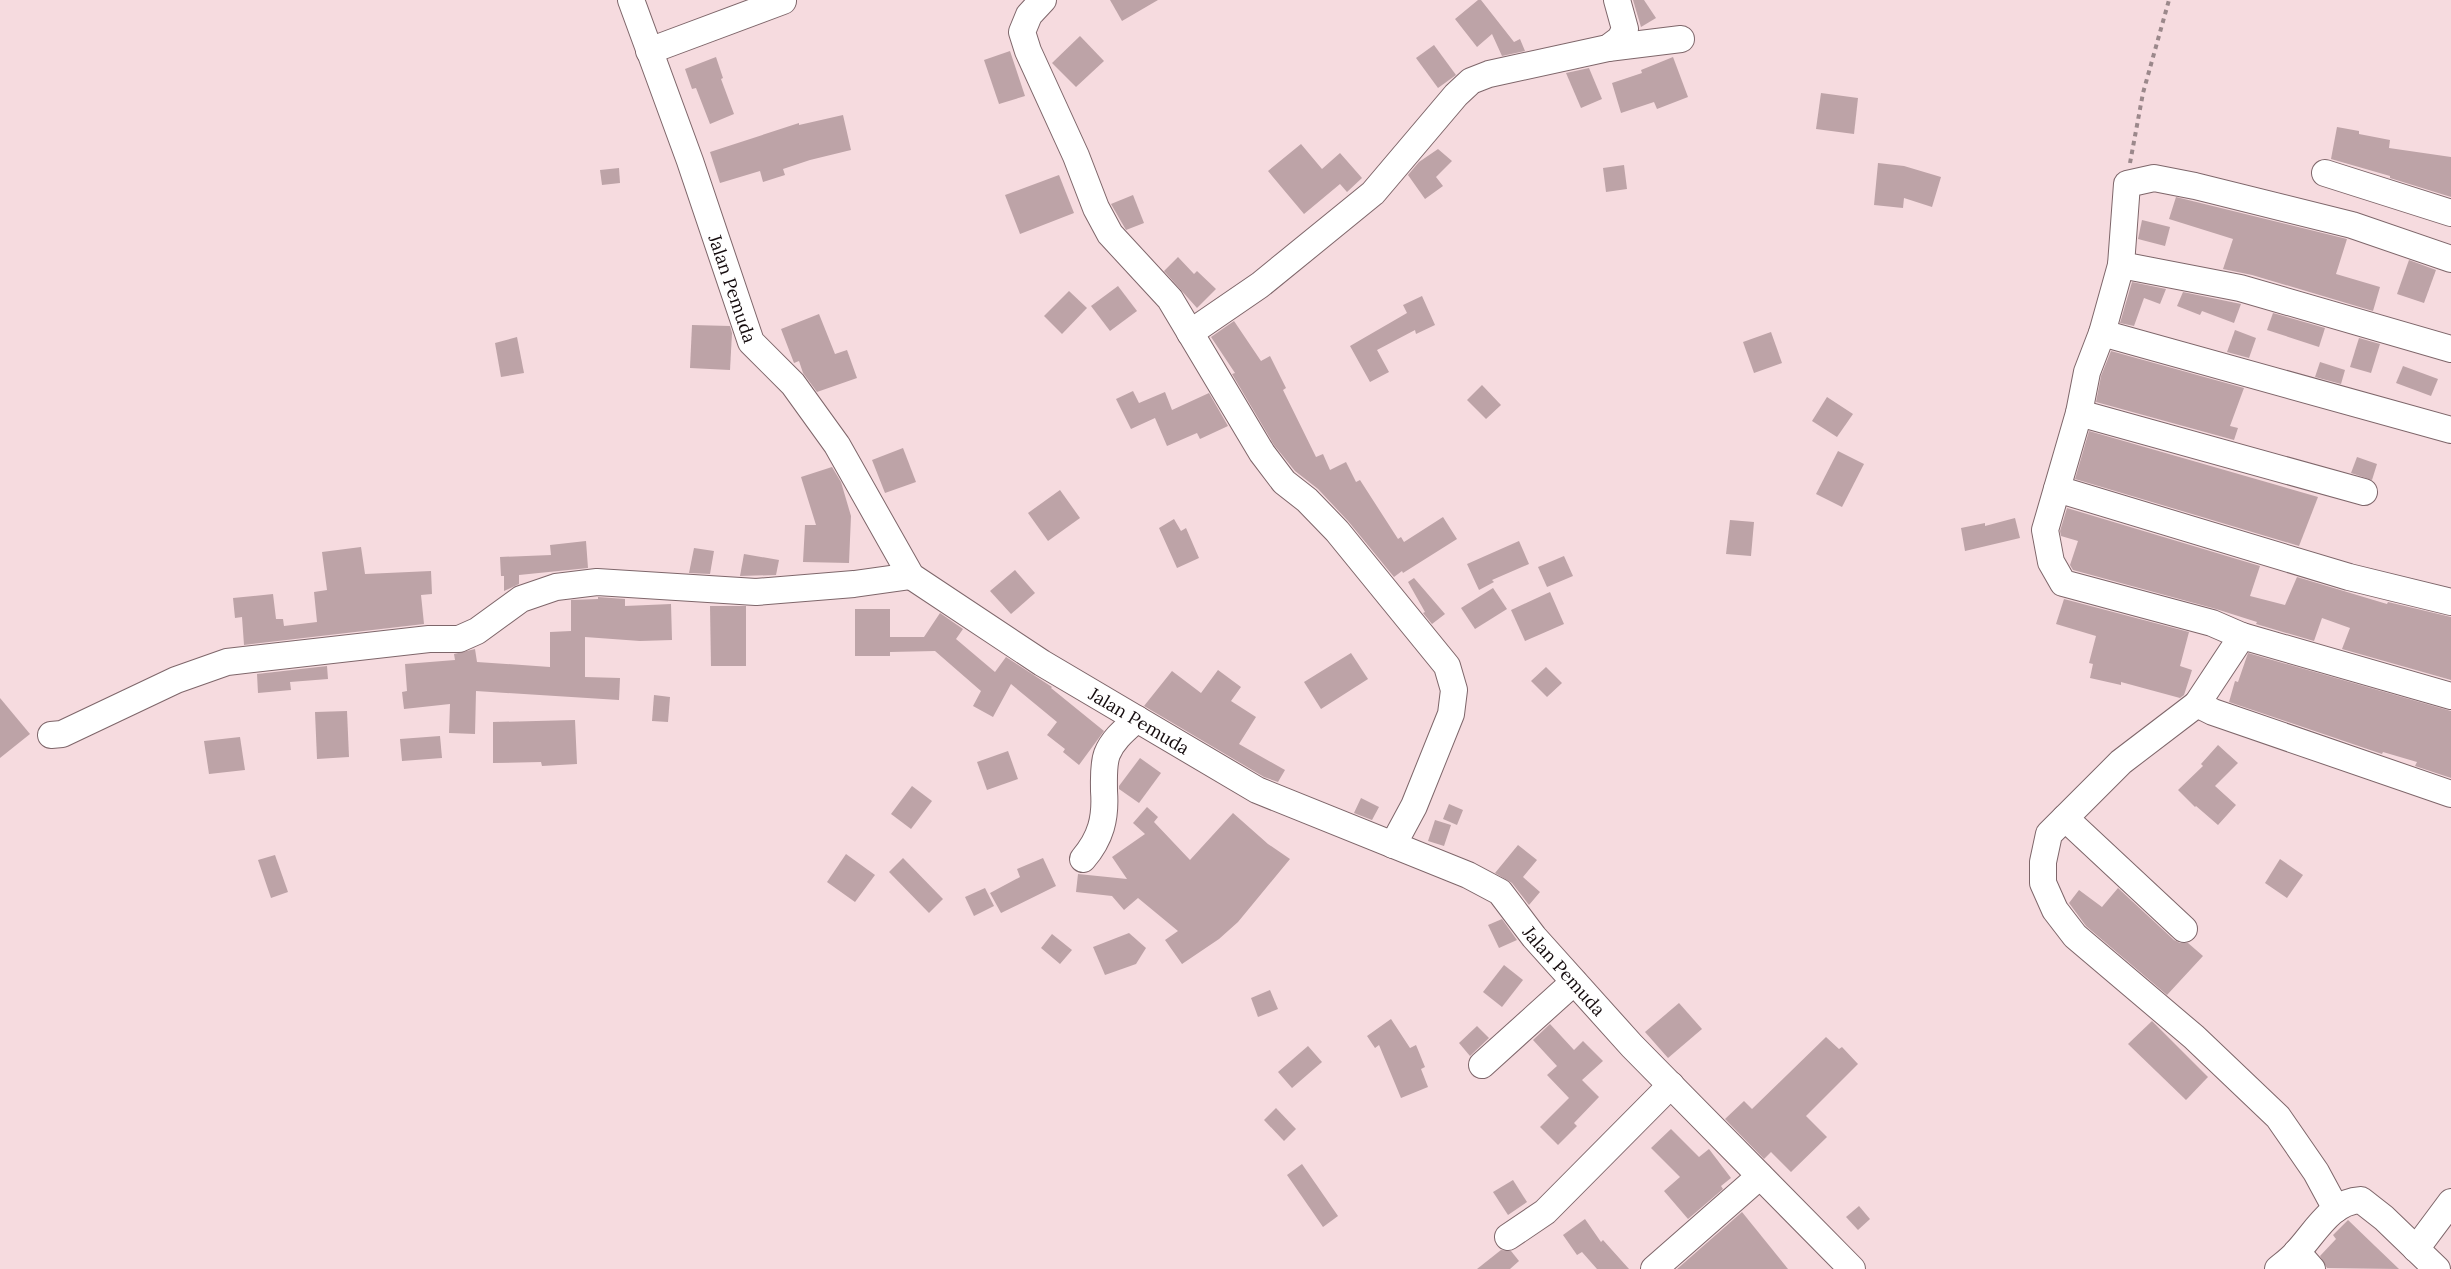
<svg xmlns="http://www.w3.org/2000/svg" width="2451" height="1269" font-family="Lora,serif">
<rect width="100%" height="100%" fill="#f6dbdf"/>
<!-- building -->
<g fill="#bda3a7">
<polygon points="1110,0 1158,0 1122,21"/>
<polygon points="1478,0 1481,0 1514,42 1520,39 1525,51 1502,56 1492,34 1477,47 1455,19"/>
<polygon points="1633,0 1644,0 1656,18 1641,27"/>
<polygon points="1080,36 1104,61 1076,87 1052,63"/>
<polygon points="1434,45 1456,75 1438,88 1416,58"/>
<polygon points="1010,51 1025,96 999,104 984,60"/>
<polygon points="716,57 723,78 721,79 734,114 710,124 696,88 692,89 685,69"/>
<polygon points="1673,57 1688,97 1657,109 1654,102 1621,113 1612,83 1642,73 1641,70"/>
<polygon points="1589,68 1602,99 1581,108 1566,73"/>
<polygon points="1821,93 1858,98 1854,134 1816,129"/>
<polygon points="843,115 851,150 810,160 783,169 785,175 763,182 760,171 720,183 710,152 799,123 799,125"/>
<polygon points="2337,127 2359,131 2359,134 2390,140 2389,148 2451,157 2451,197 2390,178 2390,176 2331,159"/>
<polygon points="1301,144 1322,169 1340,153 1362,178 1347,192 1340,184 1304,214 1268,171"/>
<polygon points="1438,149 1452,161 1436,177 1443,186 1425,199 1408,175 1419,162"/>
<polygon points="1878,163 1904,166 1941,177 1932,207 1904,198 1903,208 1874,205"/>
<polygon points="1624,165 1627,189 1606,192 1603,168"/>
<polygon points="619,168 620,183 602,185 600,170"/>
<polygon points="1059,175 1074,213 1020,234 1005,195"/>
<polygon points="1133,195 1144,223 1126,230 1111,204"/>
<polygon points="2176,197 2347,239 2336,274 2380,287 2373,311 2252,275 2223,269 2233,239 2169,219"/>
<polygon points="2142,220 2170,227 2165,246 2138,239"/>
<polygon points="1178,257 1194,274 1197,271 1216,289 1197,308 1164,271"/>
<polygon points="2409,260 2436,270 2424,303 2397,294"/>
<polygon points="2132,282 2166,289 2160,304 2144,298 2134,326 2120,323"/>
<polygon points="1118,286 1137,311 1110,331 1091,306"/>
<polygon points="1069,291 1087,308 1062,334 1044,316"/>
<polygon points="2183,292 2241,304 2234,323 2202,311 2200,315 2177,306"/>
<polygon points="1422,296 1435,325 1416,334 1415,330 1377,350 1389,372 1370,382 1350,346 1407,313 1403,305"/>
<polygon points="2273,313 2325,328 2319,347 2267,330"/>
<polygon points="819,314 835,354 847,350 857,378 817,392 803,373 799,361 794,363 781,329"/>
<polygon points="1234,321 1261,361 1270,356 1286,388 1283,390 1316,457 1323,454 1330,470 1346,462 1356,482 1360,480 1398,539 1401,537 1404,542 1443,517 1457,539 1403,573 1402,571 1394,577 1348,521 1318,489 1295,471 1274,445 1232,374 1235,373 1211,337"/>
<polygon points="692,325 730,326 732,333 730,370 690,368"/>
<polygon points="2235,330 2256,338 2249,358 2227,352"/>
<polygon points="1771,332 1782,363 1754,373 1743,342"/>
<polygon points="517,337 524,373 501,377 495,343"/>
<polygon points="2359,338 2380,344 2371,373 2350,367"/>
<polygon points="2111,351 2244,388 2230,426 2238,428 2234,440 2096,402 2101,376"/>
<polygon points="2320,362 2345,370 2341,384 2315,377"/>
<polygon points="2403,366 2438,379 2431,396 2396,383"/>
<polygon points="1482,385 1501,405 1486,419 1467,400"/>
<polygon points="1133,391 1139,403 1165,392 1172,410 1209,393 1228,426 1200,439 1197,433 1167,446 1155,418 1131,429 1116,399"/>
<polygon points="1827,397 1853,414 1837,437 1812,421"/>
<polygon points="2089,431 2318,497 2299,546 2075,479"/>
<polygon points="903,448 916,482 885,493 872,460"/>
<polygon points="1838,451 1864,464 1842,507 1816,494"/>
<polygon points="2357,457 2377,464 2372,480 2351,473"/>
<polygon points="832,467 841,482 851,516 849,563 803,562 805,525 816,525 801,477"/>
<polygon points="1060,490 1080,518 1048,541 1028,513"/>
<polygon points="2067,508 2260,566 2250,596 2285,605 2297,577 2387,604 2388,602 2451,617 2451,680 2342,649 2350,628 2322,618 2314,641 2256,624 2257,622 2216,609 2073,570 2070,565 2078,541 2061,536 2060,531"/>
<polygon points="2015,518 2020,538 1965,551 1961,528 1985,523 1985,526"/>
<polygon points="1174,519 1181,531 1186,528 1199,558 1177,568 1159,528"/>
<polygon points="1730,520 1754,522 1751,556 1726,554"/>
<polygon points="586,541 588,568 519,575 519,584 504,591 504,576 501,576 500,557 551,555 550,545"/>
<polygon points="1519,541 1529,564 1492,580 1494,582 1479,590 1467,564"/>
<polygon points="361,547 365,574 431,571 432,594 421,595 424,624 244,645 242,617 235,618 233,598 273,594 276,619 283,619 284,626 317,622 314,592 327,590 322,552"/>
<polygon points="694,548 714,551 710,574 689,573"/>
<polygon points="744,554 779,560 776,575 740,576"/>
<polygon points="1564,556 1573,576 1547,587 1538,567"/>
<polygon points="1015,570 1035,593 1011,614 990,591"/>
<polygon points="1414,578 1445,614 1432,624 1423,613 1425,612 1408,582"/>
<polygon points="1493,588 1507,609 1475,629 1461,608"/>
<polygon points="1550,592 1564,624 1525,641 1511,610"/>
<polygon points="598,597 625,599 625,606 671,604 672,640 640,641 585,637 585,677 620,678 619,700 476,691 475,734 449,733 450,704 404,709 402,692 407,691 405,664 455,660 454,654 475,649 477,662 550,667 550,632 571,631 571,600 598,599"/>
<polygon points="2064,599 2189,632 2180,666 2192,670 2184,695 2180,698 2121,682 2121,685 2090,678 2093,664 2089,663 2096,636 2056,624"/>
<polygon points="710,606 746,606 746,666 711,666"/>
<polygon points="855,609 890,609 890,637 924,637 940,613 963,629 956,639 995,672 1006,657 1052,687 1051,688 1104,731 1079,765 1063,752 1065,749 1047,735 1057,722 1011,684 993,717 973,706 981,691 935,651 890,652 890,656 855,656"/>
<polygon points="1351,653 1368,679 1321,709 1304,682"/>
<polygon points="2248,653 2451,711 2451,778 2415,766 2417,762 2383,752 2382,754 2229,702 2235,681 2238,682"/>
<polygon points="327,666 328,679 290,682 291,690 258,693 257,674"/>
<polygon points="1546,667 1562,683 1547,697 1531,681"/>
<polygon points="1218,670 1241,687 1231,701 1256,717 1239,744 1285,770 1278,782 1264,777 1144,706 1172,671 1201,693"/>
<polygon points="654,695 670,697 668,722 652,721"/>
<polygon points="0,698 30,734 0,758"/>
<polygon points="347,711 349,757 317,759 315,712"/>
<polygon points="575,720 577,764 542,766 541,762 493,763 493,722"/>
<polygon points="440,736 442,758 402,761 400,739"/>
<polygon points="240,737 245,770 209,774 204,741"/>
<polygon points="2218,745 2238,763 2215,786 2236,805 2218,825 2196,806 2195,807 2178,790 2203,766 2201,764"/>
<polygon points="1008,751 1018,779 987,790 977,762"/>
<polygon points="1140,758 1161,773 1139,803 1119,789 1119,786"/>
<polygon points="912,786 932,801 911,829 891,814"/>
<polygon points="1361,798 1379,807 1372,820 1354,813"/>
<polygon points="1449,804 1463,810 1457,825 1443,819"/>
<polygon points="1147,807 1158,817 1154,822 1190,860 1233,813 1268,844 1290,859 1238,922 1219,939 1182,964 1165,940 1178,931 1138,898 1124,910 1112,896 1076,892 1078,874 1127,879 1112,857 1145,834 1133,823"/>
<polygon points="1435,820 1451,825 1444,846 1428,841"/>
<polygon points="1518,845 1537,860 1523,877 1540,892 1529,905 1512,883 1495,873"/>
<polygon points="846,854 875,875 855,902 827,882"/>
<polygon points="275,855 288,892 271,898 258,860"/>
<polygon points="903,858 943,899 929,913 889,872"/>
<polygon points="1043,858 1056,886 1001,913 990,893 1020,877 1017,869"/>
<polygon points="2280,859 2303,875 2287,898 2265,883"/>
<polygon points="985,888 994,906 974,916 965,897"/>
<polygon points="2118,888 2174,940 2180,943 2188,943 2203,956 2167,995 2086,926 2069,903 2079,890 2102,907"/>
<polygon points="1502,919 1517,940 1499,948 1488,925"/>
<polygon points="1129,933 1146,948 1136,964 1105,975 1093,947"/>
<polygon points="1052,934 1072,950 1060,964 1041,948"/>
<polygon points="1504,965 1523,980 1502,1007 1483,992"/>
<polygon points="1270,990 1278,1009 1258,1017 1251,998"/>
<polygon points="1679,1003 1702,1029 1668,1058 1645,1032"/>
<polygon points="1391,1019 1410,1048 1416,1045 1425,1067 1421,1069 1428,1087 1401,1098 1379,1045 1375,1048 1367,1036"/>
<polygon points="2152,1021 2208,1077 2186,1100 2128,1044"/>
<polygon points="1550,1024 1574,1050 1583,1041 1603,1061 1582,1080 1599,1097 1574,1123 1577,1126 1558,1145 1540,1127 1569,1098 1547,1075 1557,1066 1533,1040"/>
<polygon points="1477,1026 1489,1038 1470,1056 1459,1043"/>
<polygon points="1826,1037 1839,1049 1842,1047 1858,1064 1806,1116 1827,1137 1791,1172 1771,1152 1764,1159 1725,1119 1744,1101 1752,1109"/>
<polygon points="1308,1046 1322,1062 1292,1088 1278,1072"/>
<polygon points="1276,1108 1296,1129 1284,1141 1264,1120"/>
<polygon points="1671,1129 1699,1157 1709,1149 1731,1178 1721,1186 1723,1189 1688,1219 1664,1191 1680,1177 1651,1148"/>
<polygon points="1302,1164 1338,1216 1323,1227 1287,1175"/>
<polygon points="1513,1180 1527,1202 1508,1215 1493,1192"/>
<polygon points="1859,1206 1870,1219 1858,1230 1846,1217"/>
<polygon points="1742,1212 1788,1269 1677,1269"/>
<polygon points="1585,1219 1601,1242 1603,1240 1629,1269 1597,1269 1582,1252 1577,1255 1563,1235"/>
<polygon points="2348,1220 2375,1246 2399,1269 2327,1268 2320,1256 2336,1239 2333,1235"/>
<polygon points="1501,1250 1511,1251 1519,1261 1510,1269 1477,1269"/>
</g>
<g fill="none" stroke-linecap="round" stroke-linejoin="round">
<defs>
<g id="minor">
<path id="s1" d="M631,0L690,161L751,342L793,384L837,445L911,576L1042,663L1257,790L1468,875L1500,892L1534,937L1632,1046L1852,1269"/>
<polyline points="1043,0 1029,15 1022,32 1028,51 1076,156 1096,208 1110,234 1170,299 1262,453 1284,482 1307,500 1337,531 1447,666 1454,690 1451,714 1414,806 1393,845"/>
<polyline points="1608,48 1681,39"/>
<polyline points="649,51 783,1"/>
<polyline points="2325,173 2451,213"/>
<polyline points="2451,259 2352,225 2195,186 2154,178 2127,184 2121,265 2102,333 2087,372 2079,413 2045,530 2051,562 2063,583 2212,623 2242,636 2197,704 2213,712 2451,794"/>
<polyline points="2121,265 2240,288 2451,349"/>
<polyline points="1190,333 1260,285 1373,193 1456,95 1471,81 1489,74 1608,48 1620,39 1625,29 1617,0"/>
<polyline points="2102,333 2451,430"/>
<polyline points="2079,413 2364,492"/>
<polyline points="2057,489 2349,577 2451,602"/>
<polyline points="2242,636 2451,696"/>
<polyline points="2197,704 2121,762 2049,834 2043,862 2043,883 2055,910 2075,936 2194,1037 2278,1117 2316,1172 2336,1209"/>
<polyline points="51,735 62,734 176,680 227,662 429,639 459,639 477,631 521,599 556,587 597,582 756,592 854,584 911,576"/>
<polyline points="2065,818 2184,929"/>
<path d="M1083,859C1101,838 1106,818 1104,791C1104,779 1103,765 1107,754C1113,739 1126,729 1137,719"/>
<polyline points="1482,1065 1574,982"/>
<polyline points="1508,1237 1545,1212 1671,1085"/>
<polyline points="2416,1249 2451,1202"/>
<polyline points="2297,1252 2312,1269"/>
<polyline points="1654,1269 1760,1176"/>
<path d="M2278,1269C2284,1264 2291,1259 2296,1253C2315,1233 2331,1201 2361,1200L2384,1218L2437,1269"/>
</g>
</defs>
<!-- minor casing -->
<use href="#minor" stroke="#7e666a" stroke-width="28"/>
<!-- path -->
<polyline stroke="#9b888b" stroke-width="4" stroke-dasharray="4.5 4.5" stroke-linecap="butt" points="2130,163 2143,93 2169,0"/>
<!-- minor -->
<use href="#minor" stroke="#fff" stroke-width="26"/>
</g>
<g text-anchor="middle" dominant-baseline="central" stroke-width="4.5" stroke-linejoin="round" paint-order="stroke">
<!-- street labels -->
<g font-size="18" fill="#150c0e" stroke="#f6dbdf">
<text stroke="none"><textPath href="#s1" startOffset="306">Jalan Pemuda</textPath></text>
<text stroke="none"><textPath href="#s1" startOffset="918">Jalan Pemuda</textPath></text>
<text stroke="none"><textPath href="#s1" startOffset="1420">Jalan Pemuda</textPath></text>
</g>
</g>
</svg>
